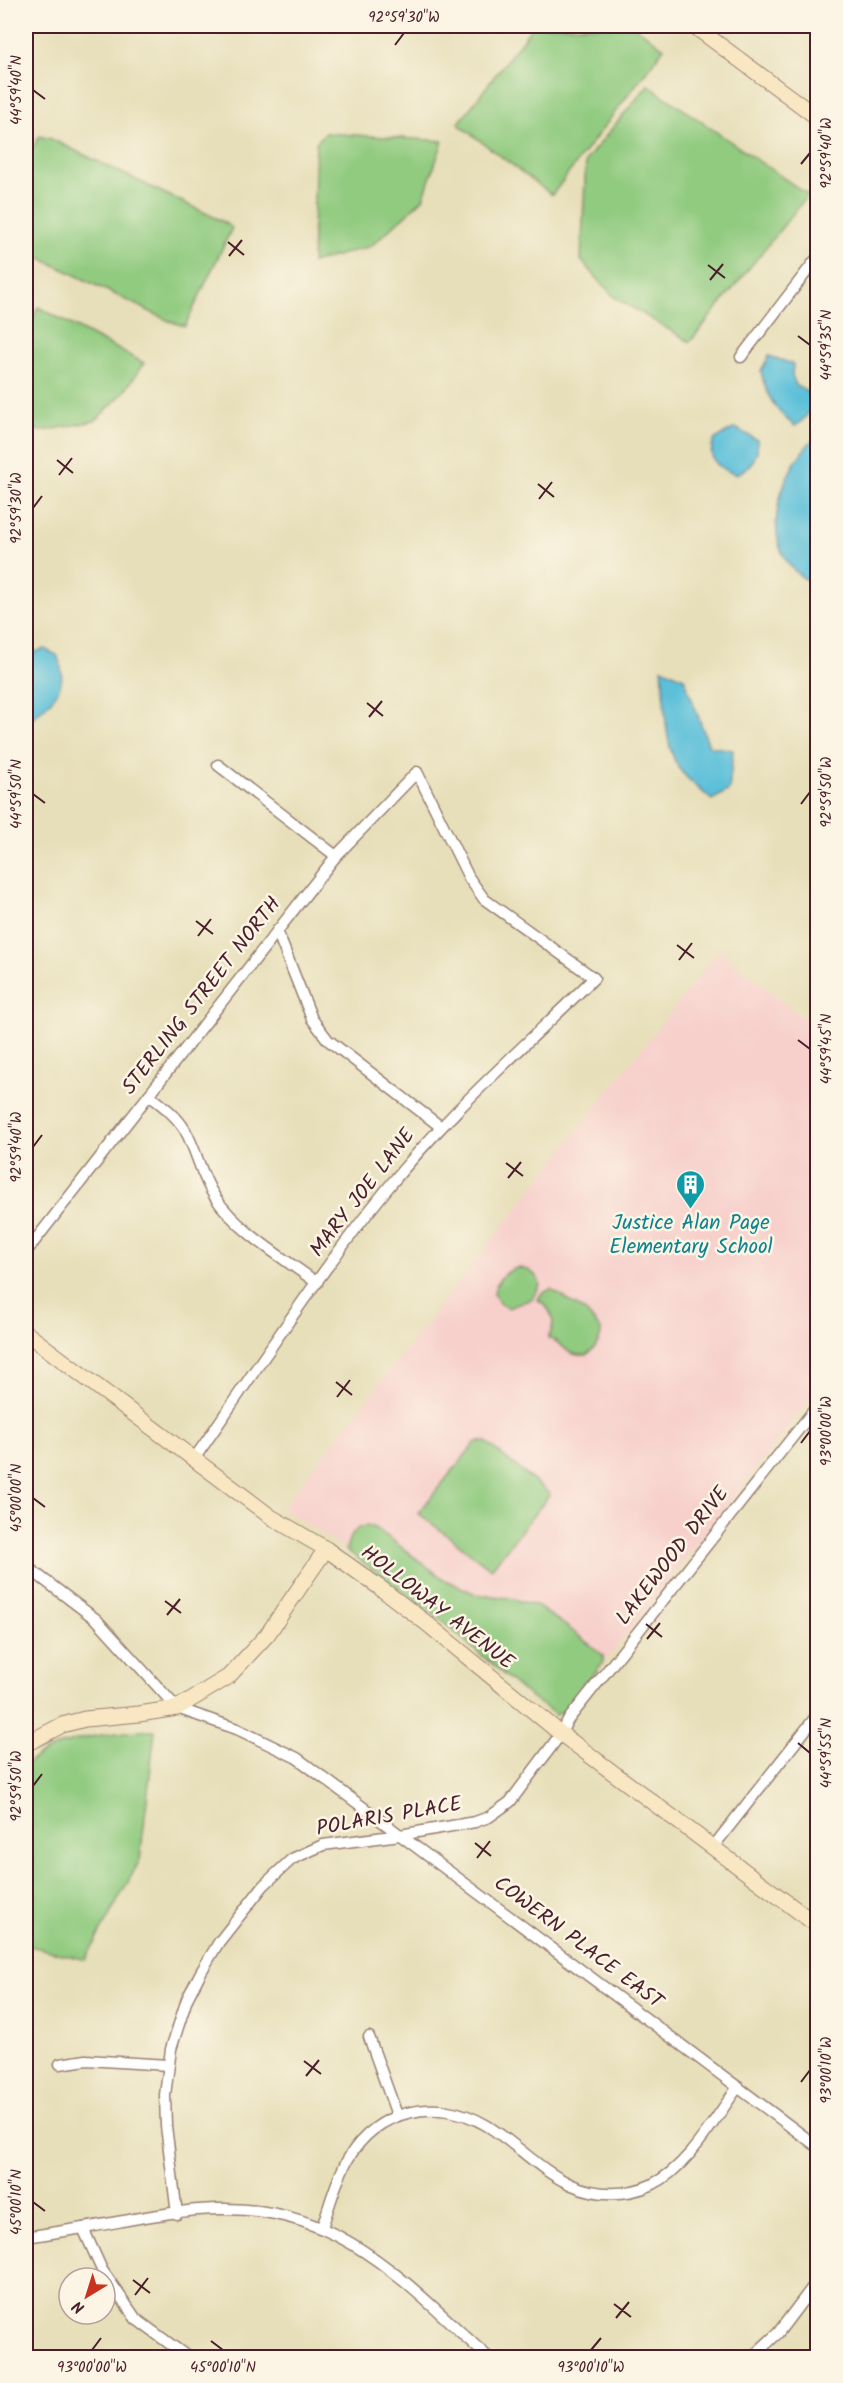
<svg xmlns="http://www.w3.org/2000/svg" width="843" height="2383" font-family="Kalam,sans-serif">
<rect width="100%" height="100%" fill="#fcf5e5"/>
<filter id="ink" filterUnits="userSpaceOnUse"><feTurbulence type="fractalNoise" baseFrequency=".0167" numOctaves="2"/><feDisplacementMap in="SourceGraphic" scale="12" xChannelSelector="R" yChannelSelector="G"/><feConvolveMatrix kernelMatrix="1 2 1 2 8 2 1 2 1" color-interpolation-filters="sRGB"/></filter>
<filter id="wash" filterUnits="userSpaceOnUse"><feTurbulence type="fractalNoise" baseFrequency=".008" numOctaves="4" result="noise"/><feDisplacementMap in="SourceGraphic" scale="24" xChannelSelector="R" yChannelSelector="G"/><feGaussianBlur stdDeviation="1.35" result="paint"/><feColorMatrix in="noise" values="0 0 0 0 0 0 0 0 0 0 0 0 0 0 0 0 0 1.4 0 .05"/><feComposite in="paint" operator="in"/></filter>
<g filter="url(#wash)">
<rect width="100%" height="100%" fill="#e7dfb9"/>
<!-- built -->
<polygon fill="#f7d0cc" points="719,950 817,1029 817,1391 564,1714 556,1716 427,1610 348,1551 282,1508"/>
<!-- green -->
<g fill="#91cb80" stroke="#6e7556" stroke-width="1.5">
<polygon points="533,26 634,26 664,48 552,195 458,124"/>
<polygon points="648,85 808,195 690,342 614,297 581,260 586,160"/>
<polygon points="325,133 443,141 423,199 371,246 312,263 316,143"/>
<polygon points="39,136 51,139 222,221 232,228 185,326 169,321 26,251 26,163"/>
<polygon points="38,307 144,363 124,392 95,421 43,431 26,429 26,334"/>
<path d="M517,1268C528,1268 538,1274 540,1285L532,1299L508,1308L500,1304L494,1294C496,1280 504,1272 517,1268Z"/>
<path d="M551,1289L587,1313L601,1330C601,1340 595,1349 586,1355C564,1357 566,1343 548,1338C557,1323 553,1309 538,1300L541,1294Z"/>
<polygon points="476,1442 486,1442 550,1494 491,1569 418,1513"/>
<path d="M367,1525L377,1529L445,1580L476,1594L509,1598L535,1605L565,1625L603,1655V1662L566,1711L556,1715L520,1689L441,1620L346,1550C349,1536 353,1529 367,1525Z"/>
<path d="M155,1730L140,1860L85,1960L26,1945V1764C62,1736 111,1733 155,1730Z"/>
</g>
<!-- water -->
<g fill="#5bc0d9" stroke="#527082" stroke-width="1.5">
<path d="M769,356L793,364L792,375L796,386L805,390L812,398C811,412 806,419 795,426C776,412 765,394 761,371Z"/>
<path d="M735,428L757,440C760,456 750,468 736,474C718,469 705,458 715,439Z"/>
<path d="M817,436V585C752,559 775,473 817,436Z"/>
<path d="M44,649L57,655C72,690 49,702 26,724V655Z"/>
<path d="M662,668L684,678L709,746L733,750L729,790L712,800C702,791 690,782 681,771C663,749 665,697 662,668Z"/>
</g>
</g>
<g filter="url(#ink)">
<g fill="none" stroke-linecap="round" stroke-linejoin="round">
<defs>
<g id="street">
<polyline points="741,357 818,257"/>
<polyline points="218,765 336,856"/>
<polyline points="277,931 312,1019 328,1040 441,1127"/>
<path d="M149,1095C162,1105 176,1115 185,1130C197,1151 201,1177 215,1197C238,1232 284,1258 317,1283"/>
<path d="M26,1252L336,856L417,772L469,878L484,899L594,978C524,1047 449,1112 387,1189C317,1275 257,1369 194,1459"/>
<polyline points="26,1566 97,1620 177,1708 237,1729 297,1758 818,2147"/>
<polyline points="713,1847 818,1714"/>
<polyline points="369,2037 397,2115"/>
<polyline points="60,2064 86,2060 168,2065"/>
<polyline points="177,2214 166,2126 165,2095 171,2049 187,1999 201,1972 219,1942 264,1885 292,1859 323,1845 400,1835 475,1822 489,1817 510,1802 557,1739 568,1720 818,1405"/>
<path d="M322,2227C330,2205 336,2179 348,2159C377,2109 437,2096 486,2125C516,2143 540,2171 572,2185C597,2196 627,2196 651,2185C688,2168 715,2118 738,2087"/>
<path d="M83,2228C127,2221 173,2210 218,2209C341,2206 404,2282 489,2358"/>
<polyline points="26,2237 83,2228 102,2270 136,2319 189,2358"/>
<polyline points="751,2358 778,2333 818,2280"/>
</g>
<g id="secondary">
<polyline points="694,26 818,118"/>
<polyline points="26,1333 271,1517 326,1549 379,1587 425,1622 560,1733 818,1926"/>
<polyline points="26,1744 62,1725 85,1719 139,1714 177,1708 228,1677 267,1635 326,1549"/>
</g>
</defs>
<!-- street casing -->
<use href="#street" stroke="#987f72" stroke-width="13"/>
<!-- secondary casing -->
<use href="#secondary" stroke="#987f72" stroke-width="17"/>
<!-- street -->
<use href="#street" stroke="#fff" stroke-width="10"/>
<!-- secondary -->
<use href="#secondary" stroke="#f9e7c3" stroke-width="15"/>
</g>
</g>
<!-- ticks -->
<path fill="none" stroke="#4a1f2b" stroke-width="2" d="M395,45L404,33M33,90L45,99M801,164L810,153M228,242L244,255M229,256L242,240M708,265L725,278M710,280L723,264M798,336L810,345M57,460L73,473M59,475L72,458M538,484L554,497M539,499L552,482M33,508L42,496M367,703L383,716M369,717L382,701M33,794L45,803M801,804L810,792M196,921L213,934M198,936L211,919M677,945L694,958M679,960L692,943M798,1040L810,1049M33,1147L42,1135M506,1163L523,1176M508,1178L521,1162M336,1382L352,1395M337,1397L350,1380M801,1443L810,1431M33,1498L45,1507M165,1601L181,1613M167,1615L180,1599M646,1624L662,1637M647,1639L660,1623M798,1743L810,1753M33,1786L42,1774M475,1843L491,1856M477,1858L490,1841M304,2061L321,2074M306,2076L319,2060M801,2082L810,2070M33,2202L45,2211M133,2280L150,2293M135,2295L148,2278M614,2304L631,2317M616,2318L629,2302M211,2341L223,2350M92,2350L101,2338M591,2350L601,2338"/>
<!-- icons -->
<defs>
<symbol id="building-pin" viewBox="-11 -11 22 30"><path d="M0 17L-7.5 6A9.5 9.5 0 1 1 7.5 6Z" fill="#0f9aa8" stroke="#fcf5e5"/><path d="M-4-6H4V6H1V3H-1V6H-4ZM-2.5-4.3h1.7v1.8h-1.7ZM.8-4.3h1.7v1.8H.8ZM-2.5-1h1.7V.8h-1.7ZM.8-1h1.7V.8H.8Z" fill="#fff"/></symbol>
</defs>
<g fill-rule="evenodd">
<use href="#building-pin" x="674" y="1168" width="33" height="45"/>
</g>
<g text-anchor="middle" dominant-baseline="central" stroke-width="5" stroke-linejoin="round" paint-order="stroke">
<!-- street labels -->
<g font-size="21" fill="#4a1f2b" stroke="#fcf5e5">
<text transform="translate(202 996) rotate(-52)">STERLING STREET NORTH</text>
<text transform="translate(363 1193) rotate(-52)">MARY JOE LANE</text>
<text transform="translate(673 1556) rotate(-52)">LAKEWOOD DRIVE</text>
<text transform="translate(437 1608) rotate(38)">HOLLOWAY AVENUE</text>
<text transform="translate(389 1817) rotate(-10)">POLARIS PLACE</text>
<text transform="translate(578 1943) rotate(37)">COWERN PLACE EAST</text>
</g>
<!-- culture labels -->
<g font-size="21" fill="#0d838f" stroke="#fcf5e5">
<text x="691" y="1223">Justice Alan Page<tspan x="691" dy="24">Elementary School</tspan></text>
</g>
</g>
<!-- margin -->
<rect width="843" height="2383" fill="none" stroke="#fcf5e5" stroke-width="66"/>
<!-- north arrow -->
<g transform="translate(87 2296) rotate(218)"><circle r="28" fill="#fcf5e5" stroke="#b59f9b" stroke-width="1.5"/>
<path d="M0-4.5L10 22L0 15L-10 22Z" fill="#c8321e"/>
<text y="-9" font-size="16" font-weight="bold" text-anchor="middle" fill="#4a1f2b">N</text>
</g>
<rect x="33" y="33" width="777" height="2317" fill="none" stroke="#4a1f2b" stroke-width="2"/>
<g font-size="15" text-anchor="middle" fill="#4a1f2b">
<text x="404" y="22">92°59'30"W</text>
<text transform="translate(16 90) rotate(-90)" y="5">44°59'40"N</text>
<text transform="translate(826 153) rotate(-90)" y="5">92°59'40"W</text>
<text transform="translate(826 345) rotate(-90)" y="5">44°59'35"N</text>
<text transform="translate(16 508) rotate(-90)" y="5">92°59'30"W</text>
<text transform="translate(826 792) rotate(-90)" y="5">92°59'50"W</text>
<text transform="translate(16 794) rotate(-90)" y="5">44°59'50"N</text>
<text transform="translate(826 1049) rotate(-90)" y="5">44°59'45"N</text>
<text transform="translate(16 1147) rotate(-90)" y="5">92°59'40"W</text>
<text transform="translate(826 1431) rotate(-90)" y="5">93°00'00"W</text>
<text transform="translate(16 1498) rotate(-90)" y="5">45°00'00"N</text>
<text transform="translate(826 1753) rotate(-90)" y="5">44°59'55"N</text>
<text transform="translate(16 1786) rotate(-90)" y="5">92°59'50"W</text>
<text transform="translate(826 2070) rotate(-90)" y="5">93°00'10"W</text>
<text transform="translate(16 2202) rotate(-90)" y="5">45°00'10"N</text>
<text x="92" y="2372">93°00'00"W</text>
<text x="223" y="2372">45°00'10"N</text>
<text x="591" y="2372">93°00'10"W</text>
</g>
</svg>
